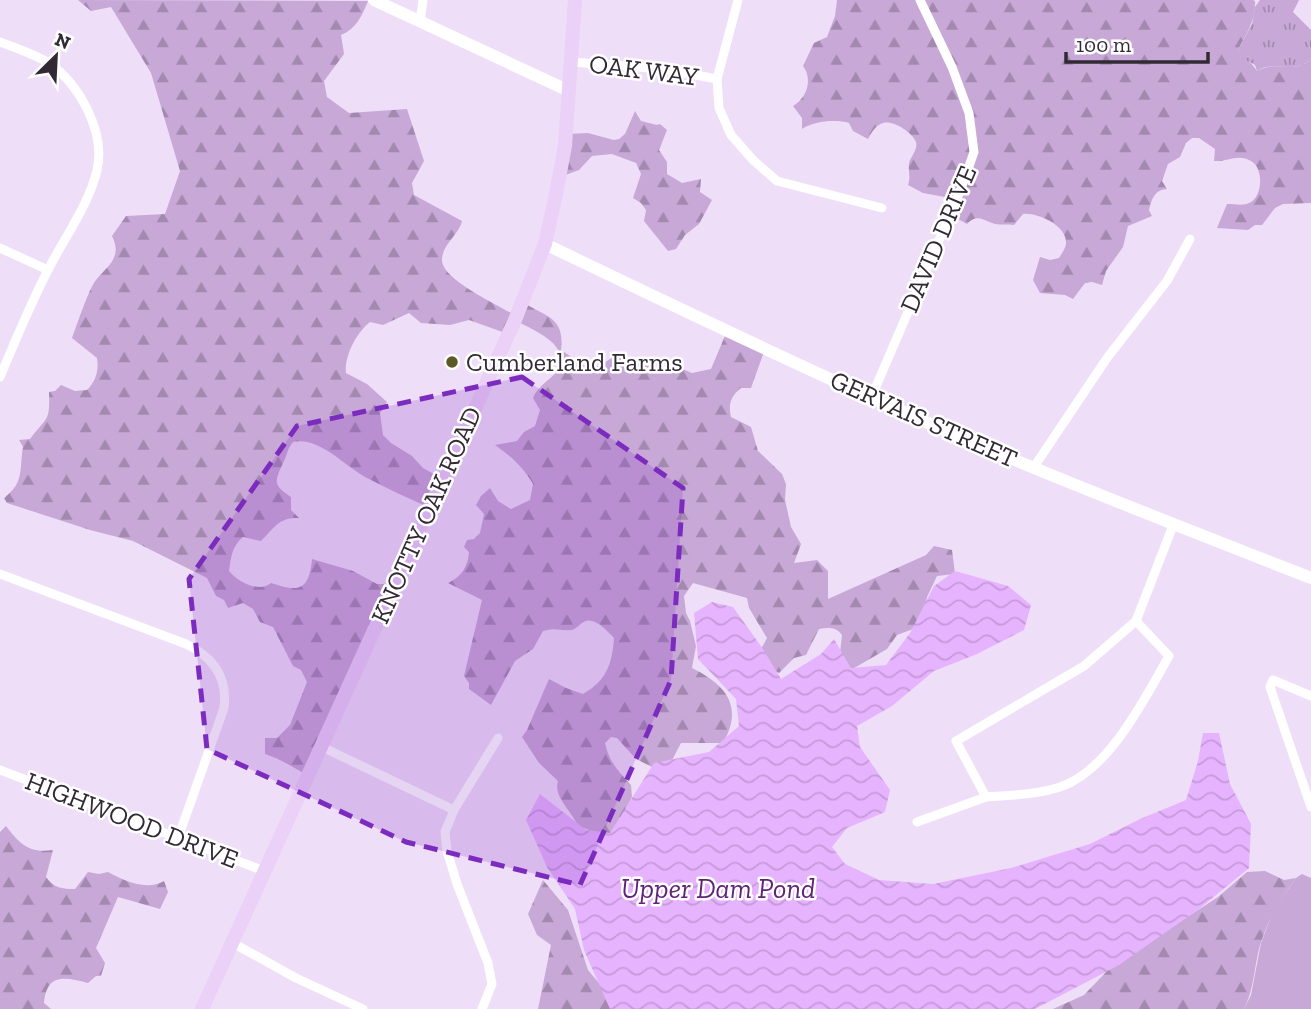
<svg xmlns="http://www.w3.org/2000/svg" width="1311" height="1009" font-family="'Zilla Slab',serif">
<defs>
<pattern id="forest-firs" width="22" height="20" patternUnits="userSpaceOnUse" patternTransform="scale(1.75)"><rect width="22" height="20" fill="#c8a8d7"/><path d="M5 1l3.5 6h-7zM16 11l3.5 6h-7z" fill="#a389af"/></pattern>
<pattern id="park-tufts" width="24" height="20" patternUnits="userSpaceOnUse" patternTransform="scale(1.75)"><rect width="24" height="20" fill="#c8a8d7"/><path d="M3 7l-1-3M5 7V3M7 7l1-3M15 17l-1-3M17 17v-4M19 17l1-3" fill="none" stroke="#a389af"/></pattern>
<pattern id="water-waves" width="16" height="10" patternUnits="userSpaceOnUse" patternTransform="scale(1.75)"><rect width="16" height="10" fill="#e6b3fe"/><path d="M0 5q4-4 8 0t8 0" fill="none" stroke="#c69ada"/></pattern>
</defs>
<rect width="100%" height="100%" fill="#efdef8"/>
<!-- green -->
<polygon fill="#c8a8d7" points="1302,874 1311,878 1311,1009 1244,1009 1251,995 1261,943 1274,909 1296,878"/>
<!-- forest -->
<g fill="url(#forest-firs)">
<path d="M78,0L368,1C362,16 356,29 341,35L344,54L324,81L327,97L349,113L407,109L424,161L412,183L414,195L462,221C459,235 443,243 442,259C440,278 494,303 509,312L517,314L524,303C547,317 565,318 561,350L590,369L601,365L616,355L656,369L678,367L692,373L711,369L727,331L765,349L751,388H741C731,396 728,404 731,417L751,427L758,451L782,474L786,484L785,500L791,527L801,544L794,563L817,560L828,571V599L926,555L934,546L952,550L955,574L937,576L927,597L921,626L897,635L887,649L849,671L839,662L842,635C837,627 828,627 819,629L806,655L794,658L779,673L765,666L761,649L767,638L749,608L747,598L693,583L684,596L686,613L690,621L696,646L692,668C726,685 744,706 723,743H681L670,764L654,768L636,759L617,738L611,737L605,743C609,762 618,771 631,785L632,797L611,838L578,826C572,811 553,797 558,781L539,763L522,737L527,730L549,679L566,688L583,694C607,680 612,664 614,638C608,632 596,618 586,621C580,623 577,629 571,630C559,631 556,627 543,631L533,649L515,661L491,705L469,689V683L464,676L482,600L448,583C461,577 468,567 469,552L464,547L467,540L474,539L480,533L484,514L476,505L481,496L490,488L498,501L511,509L530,500L533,484C523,467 511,456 495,445L517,441L524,432L535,426L540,410L533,398C537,386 553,378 558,370C572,345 532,329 516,321L508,334L469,320L450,325L421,323L409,313L383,325L370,322C357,332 344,356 346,373L367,384L387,402L380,413L383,435L391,443L412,456L423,468L443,479L428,507C408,498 388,489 369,479C346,468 320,436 293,442C287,449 287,456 283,463C275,481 272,485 291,497V510L299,518C279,517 275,527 261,541L243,537C232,546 231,557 229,571C238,582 259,593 271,583C298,592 309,592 312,559L353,571L377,584H396L307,775C292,767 281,759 265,754V738H277L290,725L307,682L301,670L293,666L273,627L260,622L253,609L243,603L228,608L224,600L216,596L207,578L133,541L90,530L7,503L4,498C25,482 19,469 23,447L19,440L30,439C47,416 50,423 49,392L55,391L61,385L75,391L87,390C96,381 99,371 97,358L72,338C77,325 89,288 96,280C107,266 123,258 112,236L126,216L165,214L180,171L151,73L111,7L91,11Z"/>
<path d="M837,0H1253L1255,1C1256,20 1246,34 1238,50C1245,58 1252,63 1257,71C1274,60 1295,75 1311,59V203L1283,204L1275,208L1262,225H1255L1248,230L1217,228L1227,204C1234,204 1244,206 1249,203C1263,197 1264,168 1251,161C1238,153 1228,162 1214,161L1215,149L1199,138H1192L1186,143L1180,157L1168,164L1162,181L1167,189C1154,190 1152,199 1149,210L1152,216L1128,226L1123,247L1106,271L1102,285L1092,282L1085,283L1073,299L1065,295L1040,293L1033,280L1040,257L1050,260L1059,258C1062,253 1066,248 1066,243C1067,225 1036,212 1023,214L1014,225C1007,224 1002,225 995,224C983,221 978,213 967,224L951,215L956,199L923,193L908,185C911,177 908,171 909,163C911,156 918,150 916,142C912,132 893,120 883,123C876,125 871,133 868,139L853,131L849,123C836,119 814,121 802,129V118L793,106C807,98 813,79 803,66L814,43L827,37L835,16Z"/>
<polygon points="635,111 641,121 657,125 660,124 667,130 659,150 667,162 667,174 682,183 701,179 700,192 712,200 699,224 685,235 676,249 668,251 644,221 646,210 641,203 633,198 641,174 636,163 612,154 592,156 579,170 560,177 567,134 588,133 614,140 619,139 625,134"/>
<path d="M6,826C19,843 29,854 53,850L46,877C54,888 62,889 75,889L88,872L99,874L108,872C125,881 146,891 164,881L168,892L160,909L118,897L96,948L105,963L101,976H96L88,983C64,977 47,973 44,1003L51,1009H0V832Z"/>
<path d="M1265,871L1284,880L1296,878C1280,899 1268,920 1260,945C1254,967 1254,989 1244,1009H1053L1084,995L1108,970L1124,958L1218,897L1247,872Z"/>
<polygon points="543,880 568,910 588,970 603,988 611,1009 538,1009 551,945 537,935 528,914"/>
</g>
<!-- park -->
<path fill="url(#park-tufts)" d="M1260,0H1299L1293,12L1311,30V59C1295,75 1273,60 1257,71L1255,65L1246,60L1238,50L1252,24L1255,7Z"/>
<!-- water -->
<polygon fill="url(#water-waves)" points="955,571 1008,586 1031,605 1024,630 977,654 934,671 892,706 857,726 860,747 890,790 885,812 847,828 832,847 845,864 879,880 933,884 1011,868 1090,844 1140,819 1186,800 1198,761 1203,733 1219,733 1230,784 1251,824 1249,868 1199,909 1119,965 1035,1009 610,1009 584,950 575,909 547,867 526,820 540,794 586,830 610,833 654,763 709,752 739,726 736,699 698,659 694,613 712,602 733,607 763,649 781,679 821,654 834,639 851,668 886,665 910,633 934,586"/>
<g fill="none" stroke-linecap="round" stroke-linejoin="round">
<!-- street -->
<g stroke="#fff" stroke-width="9">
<polyline points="738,0 717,79 719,108 731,135 753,160 777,181 882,208"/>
<polyline points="420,21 423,0"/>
<path d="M0,42C16,48 34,54 49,63C79,84 106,132 97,170C89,205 64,238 48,270C30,305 15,341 0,377"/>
<polyline points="571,62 663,69 717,79"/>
<polyline points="0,248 48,270"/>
<polyline points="871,398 961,189 974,152 969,113 952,67 920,0"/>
<polyline points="1034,467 1107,358 1167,281 1190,239"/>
<path d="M0,574L186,644C213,657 228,677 224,708L178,838"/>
<path d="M1136,621L1169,656C1145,698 1109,771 1060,787C1036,795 1010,795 986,797L956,741L1084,666L1136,621L1174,523"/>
<polyline points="1311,696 1273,680 1270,687 1311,807"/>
<polyline points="320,746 454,810"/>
<polyline points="0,770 264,871"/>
<polyline points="917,822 986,797"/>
<polyline points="233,943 296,978 363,1009"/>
<polyline points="482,1009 492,984 488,963 457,884 447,851 445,832 454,810 498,738"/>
</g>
<!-- secondary -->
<g stroke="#fff" stroke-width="12">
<polyline points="374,0 569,91"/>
<path d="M545,244C653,296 761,348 870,397C1015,463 1163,520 1311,578"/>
</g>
<!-- primary -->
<polyline stroke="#ebd0f7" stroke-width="14" points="202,1009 515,320 545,244 556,194 565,146 575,0"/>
</g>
<!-- marked area -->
<path fill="#7b2cbf" fill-opacity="0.2" stroke="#7b2cbf" stroke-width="5" stroke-dasharray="14 9" stroke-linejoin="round" d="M522,377L683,488L671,680L580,885L406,842L207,749L189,579L297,426Z"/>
<!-- markers -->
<circle fill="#5d5926" stroke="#fff" stroke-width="2.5" cx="452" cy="362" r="7"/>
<g text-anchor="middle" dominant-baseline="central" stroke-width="5" stroke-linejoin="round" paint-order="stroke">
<!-- street labels -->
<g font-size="26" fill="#312a34" stroke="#fff">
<text transform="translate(644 70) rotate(7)">OAK WAY</text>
<text transform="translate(938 239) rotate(-67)">DAVID DRIVE</text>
<text transform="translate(924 419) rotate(24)">GERVAIS STREET</text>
<text transform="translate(426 515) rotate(-66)">KNOTTY OAK ROAD</text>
<text transform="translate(132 820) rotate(21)">HIGHWOOD DRIVE</text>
</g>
<!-- poi labels -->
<g font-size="26" fill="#312a34" stroke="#fff" text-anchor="start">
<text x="466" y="362">Cumberland Farms</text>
</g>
<!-- water labels -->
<g font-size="28" font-style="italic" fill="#612278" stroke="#fff">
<text x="718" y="888">Upper Dam Pond</text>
</g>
</g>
<!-- north arrow -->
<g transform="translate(56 56) rotate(24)" stroke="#ffffff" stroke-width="5" paint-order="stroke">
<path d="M0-5L12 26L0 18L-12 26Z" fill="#312a34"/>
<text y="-10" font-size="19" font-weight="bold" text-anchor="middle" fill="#312a34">N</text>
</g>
<!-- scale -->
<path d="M1066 52v10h142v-10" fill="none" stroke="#312a34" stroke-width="3.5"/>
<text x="1076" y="52" font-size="21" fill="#312a34" stroke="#ffffff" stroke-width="5" paint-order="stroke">100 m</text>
</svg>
